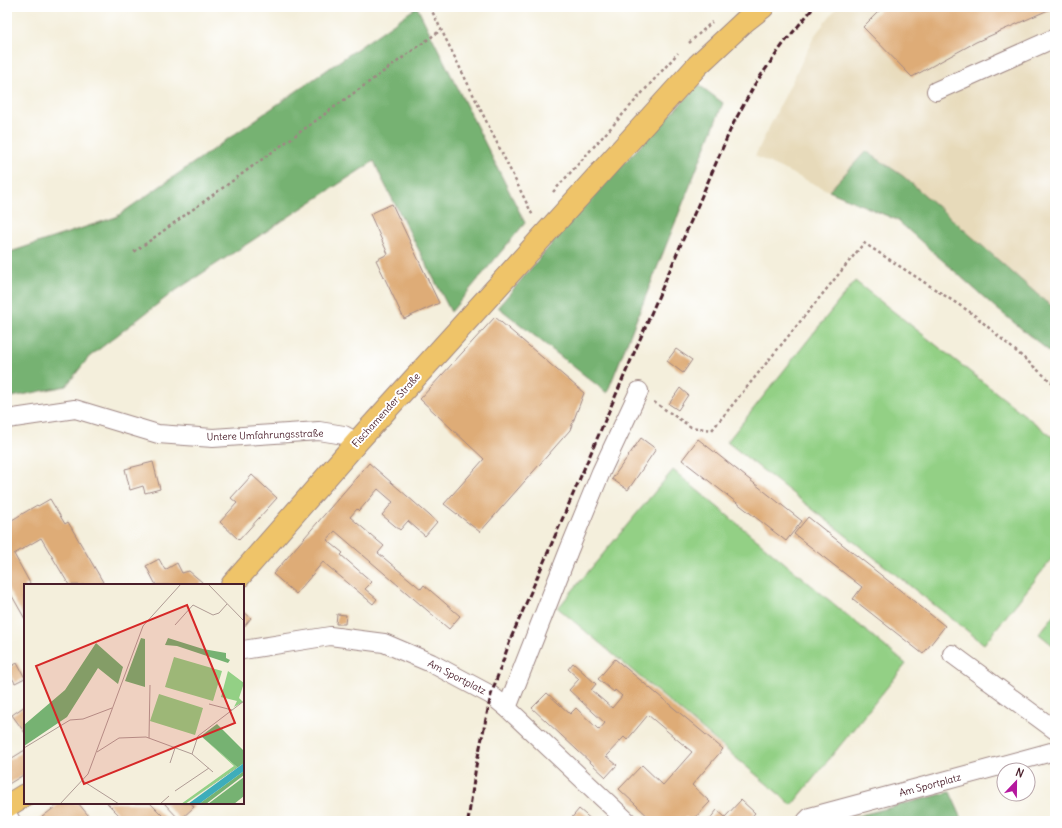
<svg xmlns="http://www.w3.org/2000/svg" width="1062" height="828" font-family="Delius,sans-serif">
<rect width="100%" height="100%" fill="#fff"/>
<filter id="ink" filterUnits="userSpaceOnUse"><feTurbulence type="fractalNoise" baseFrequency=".025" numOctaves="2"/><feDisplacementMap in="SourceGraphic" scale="8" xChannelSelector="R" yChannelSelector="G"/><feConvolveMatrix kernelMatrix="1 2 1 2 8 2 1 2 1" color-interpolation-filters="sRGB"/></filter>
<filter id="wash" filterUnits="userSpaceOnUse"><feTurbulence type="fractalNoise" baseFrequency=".012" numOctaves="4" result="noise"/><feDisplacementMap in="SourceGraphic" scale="16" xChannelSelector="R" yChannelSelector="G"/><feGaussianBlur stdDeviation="0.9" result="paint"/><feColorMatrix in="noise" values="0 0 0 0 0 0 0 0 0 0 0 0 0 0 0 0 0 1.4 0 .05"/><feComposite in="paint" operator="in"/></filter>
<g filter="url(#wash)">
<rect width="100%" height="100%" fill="#f4efdc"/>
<!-- built -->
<polygon fill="#e7daba" points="837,7 1055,7 1055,308 1046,302 903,176 867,151 829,191 755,156 815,35"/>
<!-- green -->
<g fill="#93d085" stroke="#6e7858">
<polygon points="855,281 1055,439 1055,555 984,644 727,442"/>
<polygon points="673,470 906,664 792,805 558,608"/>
<polygon points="1055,614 1055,647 1039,634"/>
</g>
<!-- forest -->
<g fill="#76b272" stroke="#60684e">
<polygon points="417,7 525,223 451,312 381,177 374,161 172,293 89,357 66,386 7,398 7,253 116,217"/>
<polygon points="699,85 723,103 607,393 498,307 594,194"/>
<polygon points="866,151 903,176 1046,302 1055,308 1055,356 996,308 897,220 829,191"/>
<polygon points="950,792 963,821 838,821"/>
</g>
<g id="blocks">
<!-- building -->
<g fill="#deac77">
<polygon points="883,7 1055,7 976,42 912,77 863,27"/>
<polygon points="392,204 439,303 404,319 376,260 388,254 370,214"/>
<polygon points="495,317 584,393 570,430 480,532 444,504 484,459 420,399"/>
<polygon points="676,349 692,360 683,373 667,361"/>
<polygon points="680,388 688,395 678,410 669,404"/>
<polygon points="641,438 656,449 628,490 612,479"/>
<polygon points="698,439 802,521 786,541 682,460"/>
<polygon points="153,462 160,489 145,493 143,486 130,490 125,469"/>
<polygon points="369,463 437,522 425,536 408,521 400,530 382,515 393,502 378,489 359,511 357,509 350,517 384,546 378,553 421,589 424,585 460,616 449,629 335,531 327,540 343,553 341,555 372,582 365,589 377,599 373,604 323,562 296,594 273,574"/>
<polygon points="252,475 277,498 239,540 220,522 237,503 231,498"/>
<polygon points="50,499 65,524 68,522 103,582 98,585 69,585 41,538 14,554 31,585 25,585 25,619 7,587 7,523 37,505 38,506"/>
<polygon points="808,517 945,626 923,654 853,599 862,587 794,534"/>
<polygon points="159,559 165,570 177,563 182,573 189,571 202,582 200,585 156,585 146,566"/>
<polygon points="243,611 251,618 243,628"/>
<polygon points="337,614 346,615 345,624 336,624"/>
<polygon points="615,659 723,749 692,785 710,802 692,821 690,821 686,817 682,821 653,821 619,789 642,765 663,785 692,752 648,715 627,740 624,737 606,756 617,765 606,777 532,708 547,693 570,714 576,708 599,730 605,723 569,690 579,679 568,669 573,663 596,684 591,690 612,708 622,696 615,690 614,692 598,679"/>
<polygon points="17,663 25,678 15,683 7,669"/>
<polygon points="25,706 25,733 12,715"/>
<polygon points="25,750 25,774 7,785 7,755 9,760"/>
<polygon points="741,800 755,813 748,821 708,821 717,810 725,817"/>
<polygon points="60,803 78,803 93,821 37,821"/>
<polygon points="107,803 150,803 168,821 146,821 141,816 136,821 125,821"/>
<polygon points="164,803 191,803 194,807 180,820"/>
<polygon points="579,809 593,821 569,821"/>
</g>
</g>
</g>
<g filter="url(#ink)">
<use href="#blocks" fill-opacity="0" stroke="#9f8784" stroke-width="1"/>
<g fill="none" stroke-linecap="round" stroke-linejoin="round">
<defs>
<g id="minor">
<polyline points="936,91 1055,38"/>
<polyline points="7,419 75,409 158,434 213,438 319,431 344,435 357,442"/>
<polyline points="243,650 330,636 384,643 431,663 491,695 507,708 627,821"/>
<polyline points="952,654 1055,730"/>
<polyline points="507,708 569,550 601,472 639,391"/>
<polyline points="7,814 11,821"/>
<polyline points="806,821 810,817 1055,751"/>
</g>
<g id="major">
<polyline points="232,585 357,442 698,65 745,21 763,7"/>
<polyline points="7,806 25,795"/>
</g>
</defs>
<!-- minor casing -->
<use href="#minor" stroke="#9f8784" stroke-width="20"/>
<!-- major casing -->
<use href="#major" stroke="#9f8784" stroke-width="24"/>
<!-- path -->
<g stroke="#9f8784" stroke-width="2.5" stroke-dasharray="3 3" stroke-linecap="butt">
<polyline points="430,7 533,216"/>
<polyline points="689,43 712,22"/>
<polyline points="553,192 678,53"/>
<polyline points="134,252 441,30"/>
<polyline points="654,402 691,427 712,430 864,243 973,314 1055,385"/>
</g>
<!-- minor -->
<use href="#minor" stroke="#fff" stroke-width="18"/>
<!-- major -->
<use href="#major" stroke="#efc469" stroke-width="22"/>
<!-- rail -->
<polyline stroke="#4a1f2b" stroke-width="3" stroke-dasharray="6 3" stroke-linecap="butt" points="468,821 476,766 491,695 511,638 732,126 755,84 784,43 814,7"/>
</g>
</g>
<g text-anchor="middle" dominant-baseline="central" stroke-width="4" stroke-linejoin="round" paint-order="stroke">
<!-- street labels -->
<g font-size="10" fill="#4a1f2b" stroke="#fff">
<text transform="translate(386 410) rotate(-48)">Fischamender Straße</text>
<text transform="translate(265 435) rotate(-2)">Untere Umfahrungsstraße</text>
<text transform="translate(457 677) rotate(27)">Am Sportplatz</text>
<text transform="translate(930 785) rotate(-15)">Am Sportplatz</text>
</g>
</g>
<!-- overview -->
<g transform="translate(24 584)">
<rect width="220" height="220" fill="#f4efdc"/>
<path d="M150,73L198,87L189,117L141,103ZM204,87L220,99L215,114L219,118L210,123L213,117L197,113ZM135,110L179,124L171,151L126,137ZM177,152L213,183L161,220H157L210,182Z" fill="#93d085"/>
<path d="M117,54L121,55V103L101,97ZM144,54L179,65L202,69V74L206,76L204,79L153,62L141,61ZM72,59L99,83L94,100L74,84L43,133L0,162V141L41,106ZM193,140L220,167V179L161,220L213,183L177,152ZM220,187V191L182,220H175ZM220,193V212L210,220H184Z" fill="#76b272"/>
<path d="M220,179V187L175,220H164Z" fill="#3eadba"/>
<path fill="none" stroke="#b09c95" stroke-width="1" d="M184,0L220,37M151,41L169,21L189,31L195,29L203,20M185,120L208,126M125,154L126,101M0,164L46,136L59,135L88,124M73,168L95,154L122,153L168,170L189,188M168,170L174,152L220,117M146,179L151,164M59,197L95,220M151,207L185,184M36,220L64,190L119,42L157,0M136,220L145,212"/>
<path fill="#d62828" fill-opacity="0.15" stroke="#d62828" stroke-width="2" d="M163,21L211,139L60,200L12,82Z"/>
<rect width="220" height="220" fill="none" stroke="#4a1f2b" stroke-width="2"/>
</g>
<!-- margin -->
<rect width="1062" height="828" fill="none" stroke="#fff" stroke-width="24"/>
<!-- north arrow -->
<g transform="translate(1016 782) rotate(22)"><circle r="19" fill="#ffffff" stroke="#b7a5aa"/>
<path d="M0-3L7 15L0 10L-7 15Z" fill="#b5179e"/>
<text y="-6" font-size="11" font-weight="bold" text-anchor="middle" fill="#4a1f2b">N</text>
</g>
</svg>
